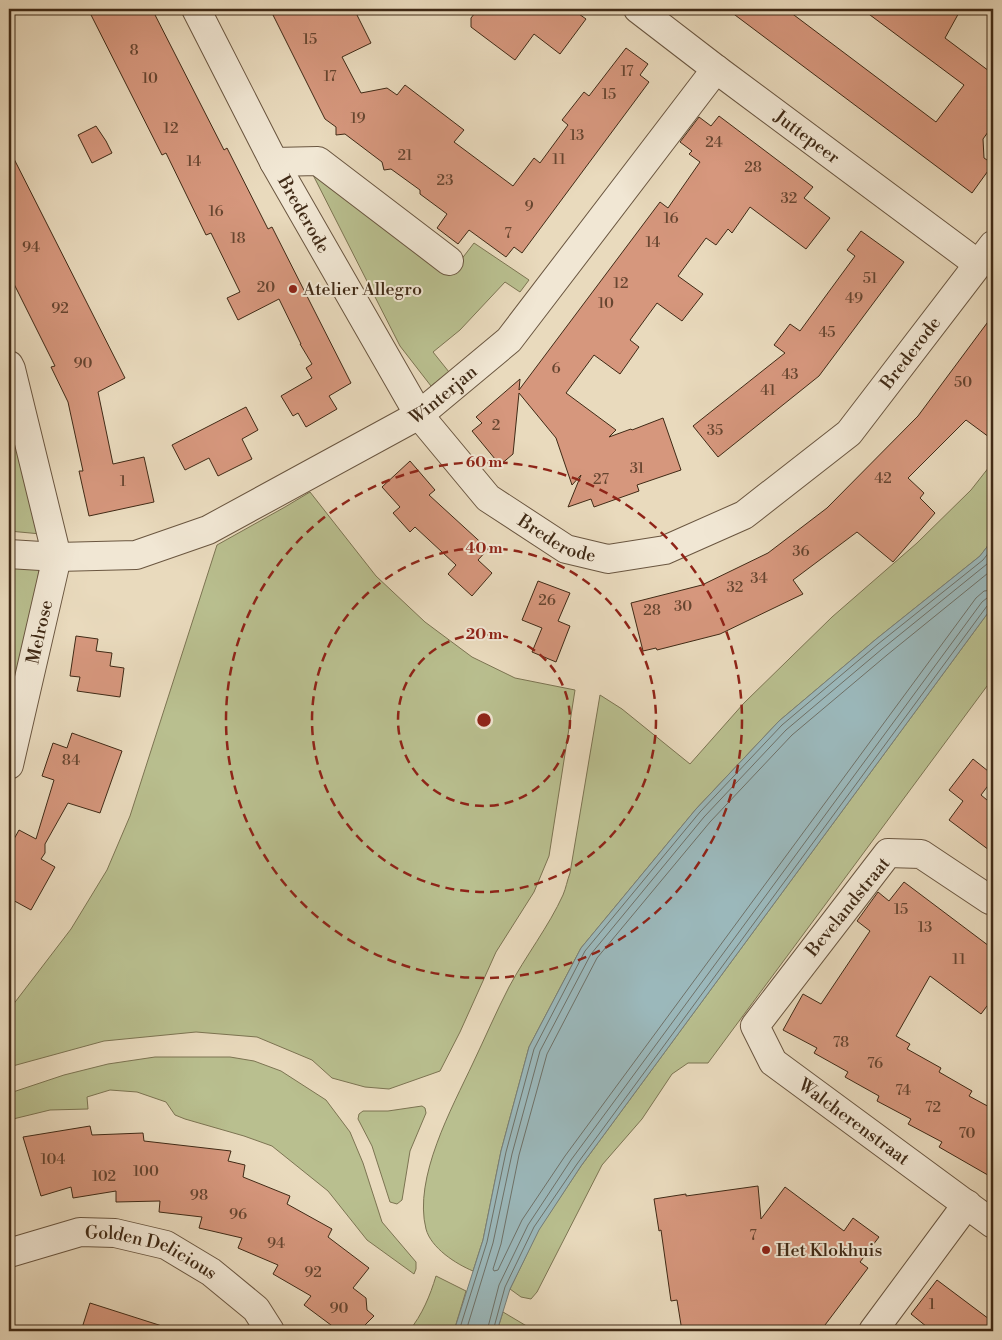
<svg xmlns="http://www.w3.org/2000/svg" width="1002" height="1340" font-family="'Libre Bodoni',serif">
<rect width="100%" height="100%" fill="#e9dabd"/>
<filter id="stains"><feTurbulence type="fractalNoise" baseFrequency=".004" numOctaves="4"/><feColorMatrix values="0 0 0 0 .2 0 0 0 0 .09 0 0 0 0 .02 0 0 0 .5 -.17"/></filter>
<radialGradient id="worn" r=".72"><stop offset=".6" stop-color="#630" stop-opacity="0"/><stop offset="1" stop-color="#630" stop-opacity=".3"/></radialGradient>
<!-- green -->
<g fill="#b9bf8f" stroke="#7c7452">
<polygon points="311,171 454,269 474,243 529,280 520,292 505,282 460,330 433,352 449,372 431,386 400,346"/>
<polygon points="9,404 41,534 9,531"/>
<path d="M993,462V539L980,556L875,640L779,721L696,809L581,948L529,1047L501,1151L483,1240L473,1271C456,1264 431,1248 426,1229C413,1178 452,1108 473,1063C485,1038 496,1012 509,987C525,957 549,926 563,895C566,888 567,881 570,873L600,695L622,709L690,764L744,703L832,617L917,543L971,490Z"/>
<polygon points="310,492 376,576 425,622 472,657 515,678 575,690 549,856 534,892 496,952 460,1032 440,1071 389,1089 365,1087 332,1078 312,1060 257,1037 196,1032 104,1041 9,1067 9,1010 71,929 107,870 130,816 217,545 285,507"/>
<polygon points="9,564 39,565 36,609 9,709"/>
<polygon points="993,606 993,678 708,1063 688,1063 672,1074 642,1119 602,1165 537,1292 531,1299 521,1297 510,1289 539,1229 581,1166"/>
<polygon points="155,1057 230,1057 254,1061 281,1071 326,1100 350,1132 363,1163 382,1222 416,1262 416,1269 414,1274 367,1240 328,1191 272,1146 244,1136 185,1119 175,1115 166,1102 137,1092 110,1090 87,1097 88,1109 50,1110 9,1120 9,1093 10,1093 64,1075 108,1064"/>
<polygon points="422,1106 425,1108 426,1113 410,1151 402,1200 397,1204 390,1202 372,1146 358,1119 359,1114 363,1111 388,1111"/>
<path d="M436,1276L466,1291L454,1331H409C422,1315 430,1296 436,1276Z"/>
<polygon points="503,1312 535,1331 497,1331"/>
</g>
<!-- water -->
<polygon fill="#9bb8bb" stroke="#777f79" points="993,539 993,606 581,1166 539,1230 510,1289 497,1331 454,1331 483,1240 501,1151 529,1047 581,948 696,809 779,721 875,640 980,556"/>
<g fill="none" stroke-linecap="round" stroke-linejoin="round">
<!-- shore -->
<g stroke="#6e7168" stroke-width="1">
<polyline points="993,569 887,655 792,735 710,822 597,958 547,1054 519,1155 501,1244 493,1269 494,1271 498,1270 522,1220 565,1156 976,598 984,591 993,590"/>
<polyline points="459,1331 487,1242 506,1152 534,1049 585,951 700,812 782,725 878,644 983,560 993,547"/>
<polyline points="466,1331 493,1243 512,1154 540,1051 591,954 704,817 786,730 882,649 987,564 993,557"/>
<polyline points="487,1331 499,1285 528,1225 571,1160 982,602 987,598 993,597"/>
<polyline points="493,1331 505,1287 534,1227 577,1164 987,606 990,604 993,603"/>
</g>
</g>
<!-- building -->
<g fill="#d6977d" stroke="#402a16">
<polygon points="88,9 152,9 224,150 227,148 268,229 272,227 351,383 329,396 337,409 306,427 298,413 293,416 281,396 312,378 306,368 312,364 300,344 301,344 279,299 238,320 227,298 240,292 211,233 206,235 166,153 162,155"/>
<polygon points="270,9 354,9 371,43 342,57 361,93 387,88 397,95 405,85 464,130 454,142 513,186 534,158 540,163 568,125 562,120 584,92 589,96 626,48 648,64 640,75 649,82 522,253 514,247 506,257 469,230 458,244 437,228 447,214 420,194 420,190 391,169 384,170 382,162 345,134 336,135 336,127 325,119"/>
<polygon points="478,9 572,9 586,19 560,54 534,34 515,60 471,27 471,18"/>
<polygon points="727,9 786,9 936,122 964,85 862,9 961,9 945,38 993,74 993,125 983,139 984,158 993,164 972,193"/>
<polygon points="719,116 813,187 804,198 830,218 806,249 750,207 732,233 728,229 716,245 706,238 678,276 703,294 682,321 657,303 630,340 639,347 620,374 594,355 566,393 616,430 609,437 631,429 632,430 663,418 681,470 637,485 639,491 594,507 591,499 568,507 581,475 572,485 556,438 519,393 513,454 500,465 472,431 482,423 476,417 520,379 519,390 660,202 668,208 700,162 689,154 692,151 680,142 699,117 711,126"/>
<polygon points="96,126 106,141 112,153 92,163 78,135"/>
<polygon points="9,149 125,378 98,392 113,464 144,457 154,502 89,516 79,471 83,471 68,402 51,367 55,366 9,274"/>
<polygon points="861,231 904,262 819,376 718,457 693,426 785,353 774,345 790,324 800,331 855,256 847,250"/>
<polygon points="993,315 993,440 966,420 908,478 924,493 920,498 935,513 893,562 857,532 793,580 803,594 720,634 657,650 656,648 643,651 631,603 702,585 768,553 827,508 918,416"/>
<polygon points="246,407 258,430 242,439 252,459 218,476 209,458 185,470 172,445"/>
<polygon points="410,461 435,490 429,495 488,549 478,560 492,573 472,596 448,574 456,565 415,527 410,532 393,513 400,507 382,487"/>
<polygon points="538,581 570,593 558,621 570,626 556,662 532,652 542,628 522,620"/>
<polygon points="76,636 98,639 96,651 112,653 110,666 124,668 120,697 77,691 80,677 70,676"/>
<polygon points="72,733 122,751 100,813 68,803 45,844 45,853 41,859 55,867 31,910 9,898 9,848 19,830 36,839 54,780 42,776 53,743 67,748"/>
<polygon points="973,759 993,775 993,779 981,795 993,805 993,853 949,820 963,801 949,790"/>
<polygon points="904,882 993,949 993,998 981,1014 930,976 896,1036 910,1044 907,1049 941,1068 939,1072 972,1091 969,1096 993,1109 993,1178 939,1147 942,1142 908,1124 911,1119 877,1101 879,1096 845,1077 848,1072 814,1053 817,1048 783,1030 803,994 821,1004 870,931 857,921 878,892 889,901"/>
<polygon points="90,1126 92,1135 143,1133 144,1141 231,1151 228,1161 245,1165 243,1177 290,1196 287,1204 332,1229 328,1237 369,1268 353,1288 366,1298 367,1310 374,1316 359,1331 339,1331 304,1305 311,1296 273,1274 278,1265 238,1248 242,1238 199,1228 202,1217 159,1212 160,1201 116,1202 116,1191 73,1198 71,1187 41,1196 23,1137"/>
<polygon points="758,1186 761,1219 785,1187 844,1231 853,1218 879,1237 860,1262 868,1268 822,1329 795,1331 682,1331 677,1300 671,1301 661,1230 659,1231 654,1199 686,1194 686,1196"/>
<polygon points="937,1280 993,1322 993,1331 932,1331 911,1314"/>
<polygon points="90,1303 162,1326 161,1331 81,1331"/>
</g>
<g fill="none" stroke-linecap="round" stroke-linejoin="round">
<defs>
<g id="minor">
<path id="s1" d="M196,9L274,162L419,415L488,498L566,549L608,559L665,550L744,515L849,433L993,245"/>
<path id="s2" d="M638,9L716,69L978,264"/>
<polyline points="274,162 318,161 449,261"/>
<polyline points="9,365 11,369 57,557 9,765"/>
<path id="s3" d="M9,554L57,557L136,555L208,530L419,415L509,340L716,69"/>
<path id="s4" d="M993,900H990L921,854L888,853L755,1026L773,1062L993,1224"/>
<path id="s5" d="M9,1253L80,1232L115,1233L166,1245L211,1272L256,1309L270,1331"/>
<polyline points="873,1331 967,1204"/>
</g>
</defs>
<!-- minor casing -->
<use href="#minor" stroke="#6a5640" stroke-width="30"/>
<!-- minor -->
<use href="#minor" stroke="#f1e7d4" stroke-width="28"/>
</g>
<!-- distance rings -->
<g fill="none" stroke="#8f2418" stroke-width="2.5" stroke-dasharray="9 6">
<circle cx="484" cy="720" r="86"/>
<circle cx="484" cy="720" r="172"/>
<circle cx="484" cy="720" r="258"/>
</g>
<!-- markers -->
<g fill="#8f2418" stroke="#f1e7d4" stroke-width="2">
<circle cx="293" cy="289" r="5"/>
<circle cx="766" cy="1250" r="5"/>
</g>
<g text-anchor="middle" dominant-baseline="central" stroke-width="4" stroke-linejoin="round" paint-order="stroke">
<!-- number labels -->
<g font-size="15" fill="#664530">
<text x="310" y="39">15</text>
<text x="134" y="50">8</text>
<text x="627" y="71">17</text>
<text x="330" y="76">17</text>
<text x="150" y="78">10</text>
<text x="609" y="94">15</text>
<text x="358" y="118">19</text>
<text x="171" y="128">12</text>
<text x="577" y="135">13</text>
<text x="714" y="142">24</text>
<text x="405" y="155">21</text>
<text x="559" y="159">11</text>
<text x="194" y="161">14</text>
<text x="753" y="167">28</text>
<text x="445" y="180">23</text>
<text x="789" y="198">32</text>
<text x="529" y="206">9</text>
<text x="216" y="211">16</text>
<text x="671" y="218">16</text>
<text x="508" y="233">7</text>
<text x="238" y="238">18</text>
<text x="653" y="242">14</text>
<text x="31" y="247">94</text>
<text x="870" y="278">51</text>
<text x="621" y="283">12</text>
<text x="266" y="287">20</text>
<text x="854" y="298">49</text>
<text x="606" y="303">10</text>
<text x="60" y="308">92</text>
<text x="827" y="332">45</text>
<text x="83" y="363">90</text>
<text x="556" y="368">6</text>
<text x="790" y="374">43</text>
<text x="963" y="382">50</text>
<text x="768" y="390">41</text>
<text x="496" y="425">2</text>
<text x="715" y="430">35</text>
<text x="637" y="468">31</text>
<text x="883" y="478">42</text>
<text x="601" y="479">27</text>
<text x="123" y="481">1</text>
<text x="801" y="551">36</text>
<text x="759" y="578">34</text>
<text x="735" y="587">32</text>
<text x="547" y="600">26</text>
<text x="683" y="606">30</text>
<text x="652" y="610">28</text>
<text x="71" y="760">84</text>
<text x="901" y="909">15</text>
<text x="925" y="927">13</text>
<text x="959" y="959">11</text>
<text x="841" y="1042">78</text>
<text x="875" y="1063">76</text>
<text x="903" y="1090">74</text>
<text x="933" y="1107">72</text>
<text x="967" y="1133">70</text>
<text x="53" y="1159">104</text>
<text x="146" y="1171">100</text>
<text x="104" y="1176">102</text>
<text x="199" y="1195">98</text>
<text x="238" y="1214">96</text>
<text x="753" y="1235">7</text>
<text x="276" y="1243">94</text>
<text x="313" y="1272">92</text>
<text x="932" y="1304">1</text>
<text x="339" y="1308">90</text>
</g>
<!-- street labels -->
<g font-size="18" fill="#402a16" stroke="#f1e7d4">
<text stroke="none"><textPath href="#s2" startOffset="212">Juttepeer</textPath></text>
<text stroke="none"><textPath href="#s1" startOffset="232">Brederode</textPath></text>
<text stroke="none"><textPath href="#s1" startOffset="1086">Brederode</textPath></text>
<text stroke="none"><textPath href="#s3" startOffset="475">Winterjan</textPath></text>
<text stroke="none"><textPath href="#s1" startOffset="652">Brederode</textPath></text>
<text transform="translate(40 632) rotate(-77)">Melrose</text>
<text transform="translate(848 907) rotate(-51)">Bevelandstraat</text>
<text stroke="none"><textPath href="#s4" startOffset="478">Walcherenstraat</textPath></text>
<text stroke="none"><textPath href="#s5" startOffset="149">Golden Delicious</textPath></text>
</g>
<!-- poi labels -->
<g font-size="18" fill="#402a16" stroke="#f1e7d4" text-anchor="start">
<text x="303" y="289">Atelier Allegro</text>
<text x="776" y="1250">Het Klokhuis</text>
</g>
</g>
<circle cx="484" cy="720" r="8" fill="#8f2418" stroke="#f1e7d4" stroke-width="2.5"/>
<g font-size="15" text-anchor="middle" font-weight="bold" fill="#8f2418" stroke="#f1e7d4" stroke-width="4" stroke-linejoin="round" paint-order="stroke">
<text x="484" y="467">60 m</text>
<text x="484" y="553">40 m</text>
<text x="484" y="639">20 m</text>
</g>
<!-- margin -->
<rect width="1002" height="1340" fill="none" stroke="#e9dabd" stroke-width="30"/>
<rect x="10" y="10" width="982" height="1320" fill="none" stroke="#402a16" stroke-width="2.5"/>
<rect x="15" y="15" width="972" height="1310" fill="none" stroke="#402a16"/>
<rect width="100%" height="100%" filter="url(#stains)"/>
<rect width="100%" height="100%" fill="url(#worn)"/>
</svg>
